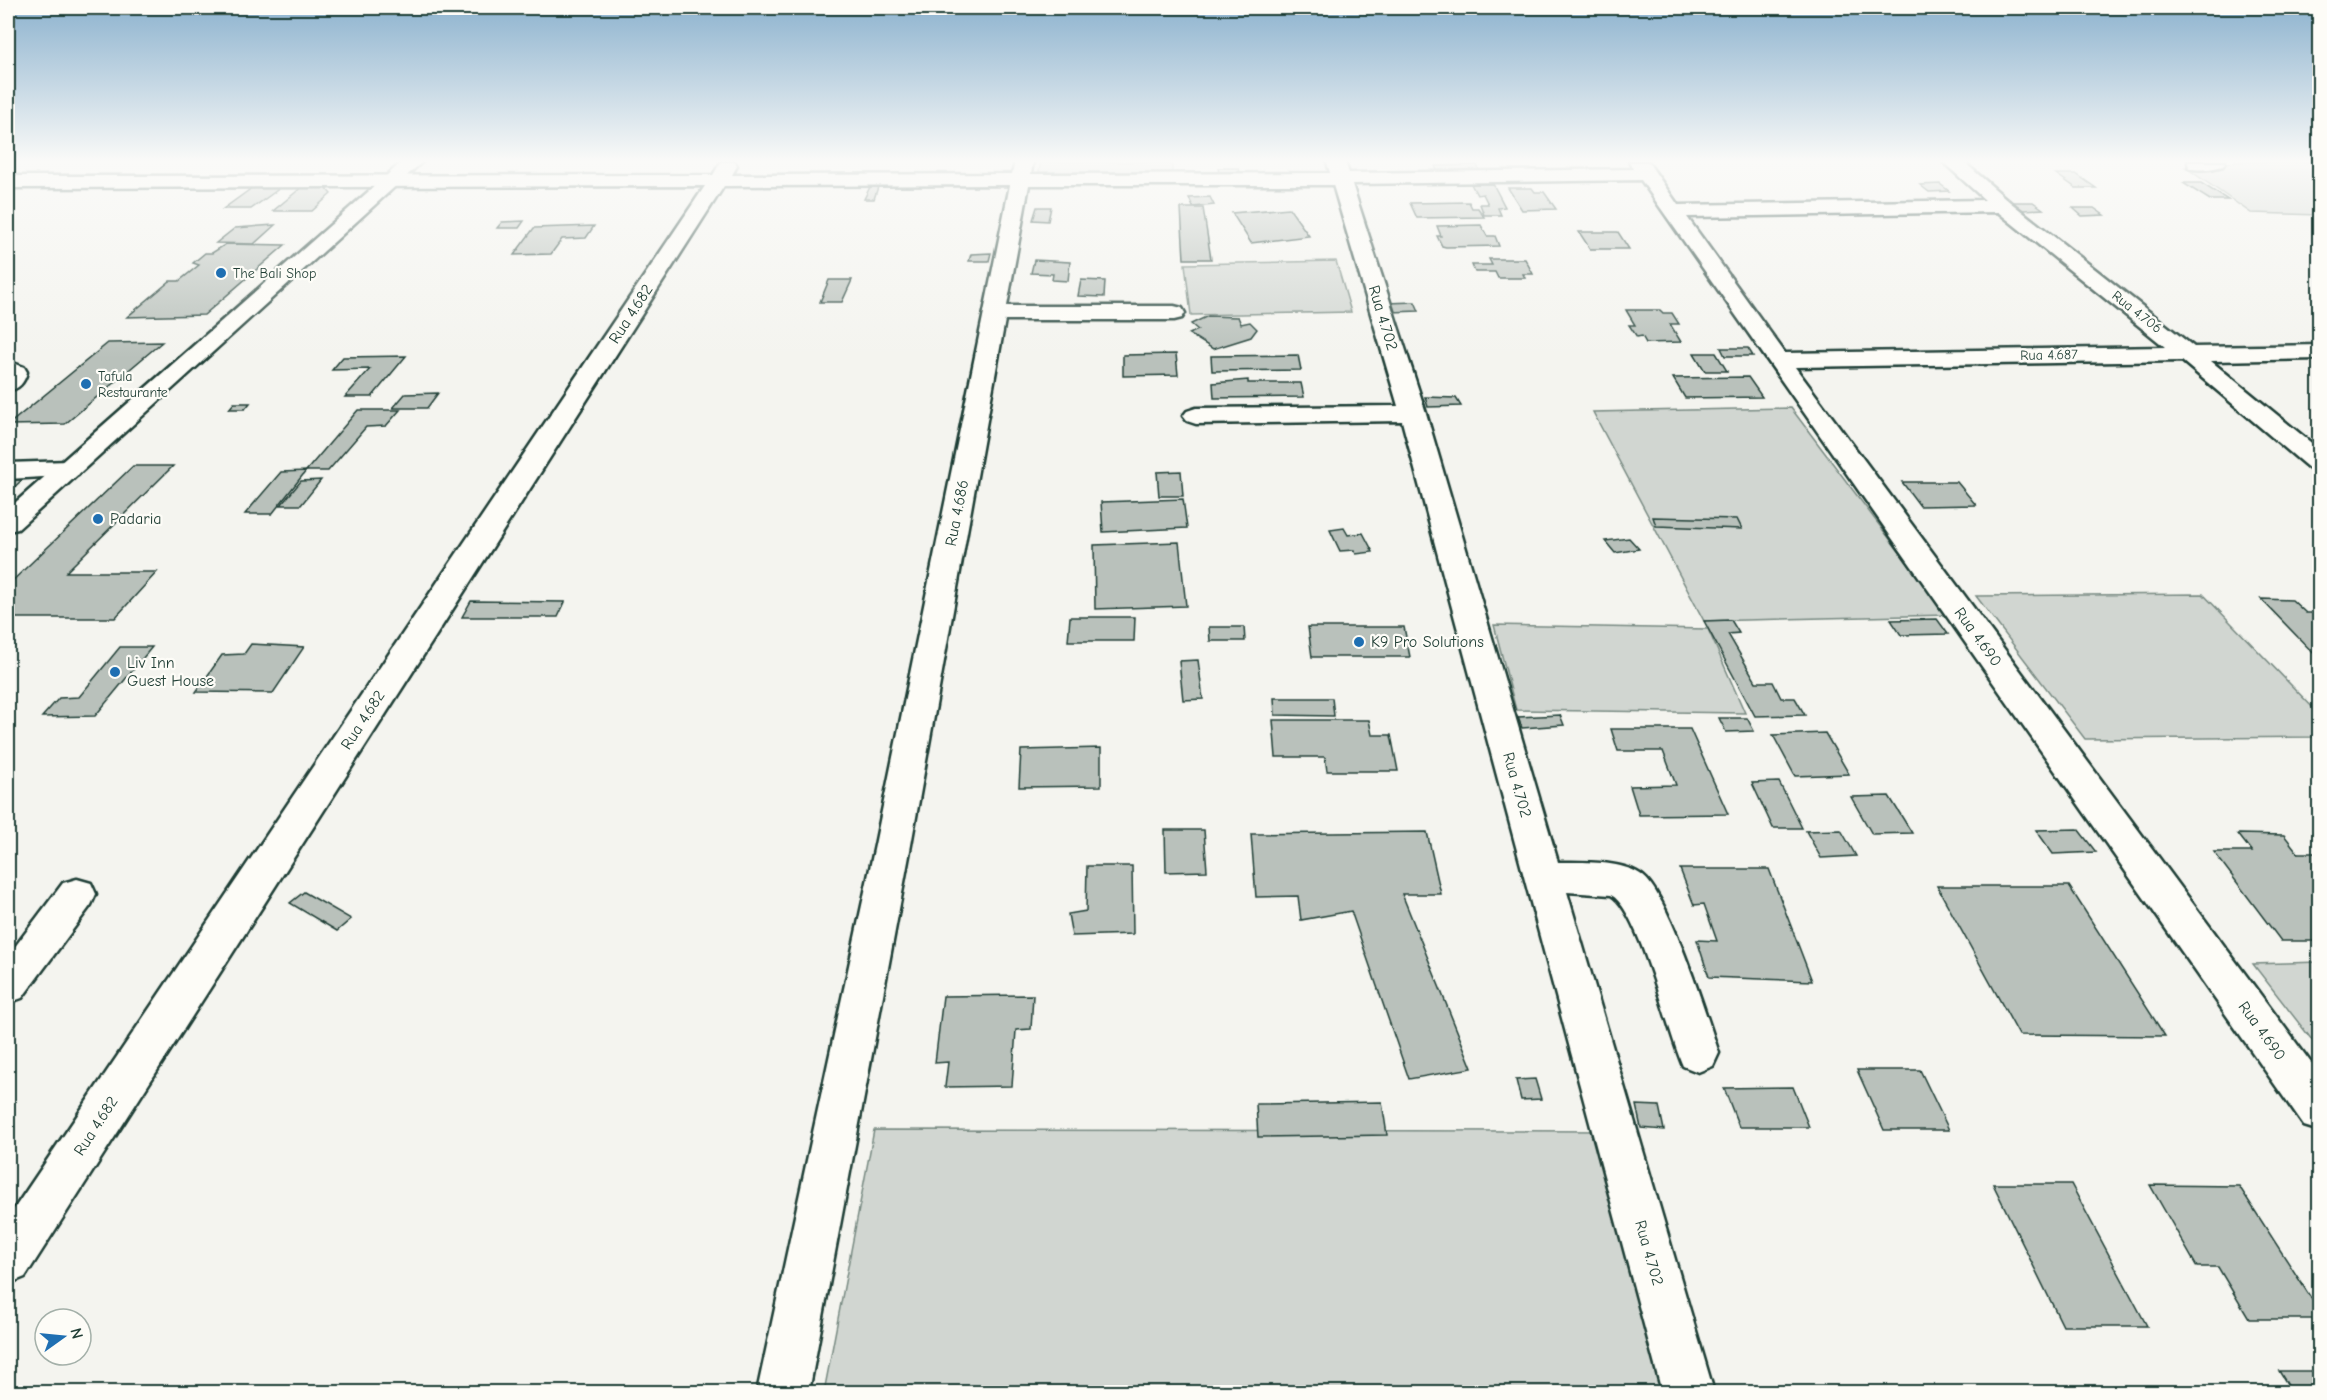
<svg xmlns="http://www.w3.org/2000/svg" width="2327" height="1400" font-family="'Comic Neue',sans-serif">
<rect width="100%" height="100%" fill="#f4f4ef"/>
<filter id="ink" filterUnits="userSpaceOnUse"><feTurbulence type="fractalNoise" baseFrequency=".0167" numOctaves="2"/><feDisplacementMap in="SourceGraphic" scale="12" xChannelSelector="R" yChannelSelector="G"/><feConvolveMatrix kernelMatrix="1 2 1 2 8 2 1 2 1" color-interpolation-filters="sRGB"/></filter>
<g filter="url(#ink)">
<!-- green -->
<g fill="#d1d6d1" stroke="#788a82" stroke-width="1.5">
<polygon points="1041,162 1172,162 1172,177 1038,176"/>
<polygon points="2239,162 2319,162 2319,215 2251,213 2185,167"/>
<polygon points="1336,261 1351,312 1191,315 1185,264"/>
<polygon points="1791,408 1947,615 1704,621 1593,412"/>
<polygon points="2203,594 2319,714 2319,737 2085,739 1976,596"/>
<polygon points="1494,625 1708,629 1745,713 1516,710"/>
<polygon points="2319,962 2320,962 2319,1049 2253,964"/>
<polygon points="874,1130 1614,1131 1683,1392 824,1392"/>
</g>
<!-- building -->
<g fill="#b9c1bb" stroke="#1f3d34" stroke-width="1.5">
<polygon points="1477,165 1480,172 1438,172 1435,166"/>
<polygon points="1218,168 1238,168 1239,173 1219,173"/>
<polygon points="2056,174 2076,174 2096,188 2076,188"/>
<polygon points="2183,183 2201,183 2228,200 2210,200"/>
<polygon points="1471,184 1493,184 1505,207 1498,208 1501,215 1484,215 1480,204 1488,204 1483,194 1477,195"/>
<polygon points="1940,184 1949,191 1929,192 1920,185"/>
<polygon points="324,186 331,194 312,211 273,211 302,187"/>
<polygon points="870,187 878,187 874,199 864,199"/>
<polygon points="252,188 280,188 251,209 223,209"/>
<polygon points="1508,188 1532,188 1535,192 1544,192 1556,209 1522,210"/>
<polygon points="1210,197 1214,205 1193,207 1189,198"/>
<polygon points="1469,202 1472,208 1478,208 1484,217 1417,218 1410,203"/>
<polygon points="2013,202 2033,202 2043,209 2023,210"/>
<polygon points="1037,207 1051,207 1048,221 1033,220"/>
<polygon points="1181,208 1203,208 1211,259 1184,259"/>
<polygon points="1289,208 1309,236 1251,243 1232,213"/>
<polygon points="2073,208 2094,208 2104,215 2082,216"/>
<polygon points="524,221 519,228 497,228 502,222"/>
<polygon points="275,225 254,244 216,243 235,228"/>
<polygon points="1481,225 1487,236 1495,236 1499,246 1446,247 1442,246 1437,236 1441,236 1437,226"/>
<polygon points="594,226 586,238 562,239 551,254 514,255 534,228"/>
<polygon points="1579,232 1618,232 1629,249 1590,249"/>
<polygon points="226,244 285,245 204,315 127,317 170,281 179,281 199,265 193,263 205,253 212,253"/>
<polygon points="991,253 989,261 969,261 971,254"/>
<polygon points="1489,259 1525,259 1533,274 1523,274 1525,278 1498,278 1495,272 1475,272 1472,265 1492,265"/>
<polygon points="1034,260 1070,262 1068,281 1052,280 1053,274 1031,273"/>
<polygon points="829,280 852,280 842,302 820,302"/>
<polygon points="1081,280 1105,281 1104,297 1078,296"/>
<polygon points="1415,302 1419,311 1391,312 1387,303"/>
<polygon points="1626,310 1660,310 1663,313 1672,313 1679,324 1670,324 1681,342 1646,343 1642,336 1637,337 1629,325 1635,325"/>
<polygon points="1208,316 1238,317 1241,324 1250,322 1257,329 1251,337 1213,349 1189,334 1198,330 1191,324"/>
<polygon points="162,342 65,424 8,425 108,343"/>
<polygon points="1721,348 1748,348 1753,356 1725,356"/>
<polygon points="1694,353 1716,353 1727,371 1705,371"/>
<polygon points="1176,354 1178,375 1123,376 1123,355"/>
<polygon points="1298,355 1301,370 1212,371 1211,356"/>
<polygon points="406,356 372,397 345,397 370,369 332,370 343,357"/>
<polygon points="1748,377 1762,397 1685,398 1673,378"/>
<polygon points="1248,380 1248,383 1301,383 1304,397 1214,398 1213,383"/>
<polygon points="438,393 427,408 393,408 405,394"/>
<polygon points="1425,397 1456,398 1461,406 1428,407"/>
<polygon points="234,403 250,403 245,409 229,409"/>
<polygon points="358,410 400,410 386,426 366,427 328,471 306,471"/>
<polygon points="133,466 173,466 66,572 157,572 115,618 8,618 8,585"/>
<polygon points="306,471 272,514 245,514 281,472"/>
<polygon points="1181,471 1183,496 1159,496 1157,472"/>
<polygon points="8,479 23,479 8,493"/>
<polygon points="321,480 301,505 281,505 301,481"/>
<polygon points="1902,482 1957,482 1976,505 1920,506"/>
<polygon points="1183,499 1187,528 1103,532 1101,502"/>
<polygon points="1653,517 1737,519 1742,529 1656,526"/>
<polygon points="1344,528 1348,535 1363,533 1373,552 1356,554 1354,550 1340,551 1330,530"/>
<polygon points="1629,538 1639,549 1615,553 1605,541"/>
<polygon points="1179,542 1186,606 1095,609 1094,545"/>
<polygon points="2261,599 2292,600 2306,613 2320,613 2320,660"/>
<polygon points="471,601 565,602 558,617 462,617"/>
<polygon points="1070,617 1135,617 1134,641 1068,641"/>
<polygon points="1937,619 1948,634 1901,635 1891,620"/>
<polygon points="1731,620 1739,633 1728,634 1756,682 1773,682 1781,698 1795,698 1805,715 1755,716 1704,621"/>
<polygon points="1209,627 1244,627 1245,641 1210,641"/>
<polygon points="1308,627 1404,627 1410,657 1312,657"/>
<polygon points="251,644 304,647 273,693 196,692 222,655 244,654"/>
<polygon points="120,647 152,647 95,716 42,717 59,698 79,697"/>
<polygon points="1198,660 1203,699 1183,700 1179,661"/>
<polygon points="1274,698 1332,698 1334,716 1275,715"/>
<polygon points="1560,715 1564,725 1522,728 1518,717"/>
<polygon points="1719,718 1747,718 1754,731 1726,732"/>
<polygon points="1273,720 1369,720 1372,735 1391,735 1398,771 1327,771 1325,757 1276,757"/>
<polygon points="1611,729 1690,729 1728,814 1639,815 1630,786 1676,785 1663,751 1618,751"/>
<polygon points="1825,733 1849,774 1795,776 1773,735"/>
<polygon points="1101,748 1101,786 1019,787 1021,750"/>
<polygon points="1779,782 1802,828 1773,828 1752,783"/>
<polygon points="1889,796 1912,833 1872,834 1851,797"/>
<polygon points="2078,829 2096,852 2053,854 2036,830"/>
<polygon points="1165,830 1204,830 1207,871 1166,872"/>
<polygon points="1841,830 1856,856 1821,858 1806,831"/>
<polygon points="1427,832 1441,894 1402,894 1472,1068 1409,1079 1351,911 1301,920 1298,896 1256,897 1251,834"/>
<polygon points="2238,834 2284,835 2298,853 2320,853 2320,941 2281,941 2214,852 2252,852"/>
<polygon points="1087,866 1132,866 1133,934 1072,936 1068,914 1086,911"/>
<polygon points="1680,869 1769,869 1812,981 1709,977 1697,940 1717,941 1704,904 1694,905"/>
<polygon points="1937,886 2069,886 2165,1036 2019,1035"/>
<polygon points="304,892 351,919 337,931 290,903"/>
<polygon points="1033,995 1031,1029 1016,1030 1012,1086 945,1087 948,1062 935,1063 943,996"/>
<polygon points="1857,1070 1920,1070 1949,1130 1884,1130"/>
<polygon points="1535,1079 1541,1099 1521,1100 1516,1080"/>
<polygon points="1793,1087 1809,1127 1739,1127 1724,1088"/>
<polygon points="1382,1102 1387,1135 1258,1137 1256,1104"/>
<polygon points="1636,1105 1659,1106 1664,1130 1641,1128"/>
<polygon points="1993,1184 2071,1184 2147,1326 2063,1326"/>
<polygon points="2150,1185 2239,1186 2320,1312 2320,1319 2249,1319 2218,1267 2197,1267"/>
<polygon points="2279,1371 2320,1371 2320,1392 2292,1392"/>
</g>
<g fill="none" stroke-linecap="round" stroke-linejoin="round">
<defs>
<g id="minor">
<path d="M721,162H735L737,166L732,175L1012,174L1015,162H1033L1031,174L1330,173L1327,162H1345L1349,173L1633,169L1629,162H1648L1678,205L1985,200L1943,162H1964L2010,202L2194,347L2320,345V359L2211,361L2320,450V472L2311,470L2182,361L1795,367L2320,1075V1131L2304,1126L1641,180L1352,184L1426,413L1558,862C1582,862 1623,860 1643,876C1669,896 1707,1017 1719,1053L1713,1066L1698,1072L1683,1066C1668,1033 1639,909 1611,895L1567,892L1714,1392H1662L1402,421L1196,424L1187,421L1183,416L1187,411L1196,408L1398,406L1333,185H1029L1007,306H1174L1182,308L1185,313L1182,318L1174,320H1005L911,845L809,1392H757L875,845L1010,185L724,186L25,1277L8,1284V1218L705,186L8,188V176L713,175ZM1998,212L2165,347L1785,353L1687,217Z"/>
<path d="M2188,162H2225L2223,166C2212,169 2200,171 2189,168Z"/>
<path d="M8,361L24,367L27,372C24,383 19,389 8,391Z"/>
<polygon points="69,461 78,463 82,469 78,475 8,479 8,463"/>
<polygon points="77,879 91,883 96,894 91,905 22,998 8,1003 8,956 63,883"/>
</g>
<polygon id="major" points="402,162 422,162 18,529 8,531 8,509"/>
</defs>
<!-- minor casing -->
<use href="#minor" stroke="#1f3d34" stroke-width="5"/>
<!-- major casing -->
<use href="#major" stroke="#1f3d34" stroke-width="5"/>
<!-- minor -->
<use href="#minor" fill="#fdfcf7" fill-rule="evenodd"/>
<!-- major -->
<use href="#major" fill="#fdfcf7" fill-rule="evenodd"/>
</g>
</g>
<!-- sky -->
<linearGradient id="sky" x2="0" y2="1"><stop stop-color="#8cb2ce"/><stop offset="0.45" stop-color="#fafaf8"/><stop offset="1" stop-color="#fafaf8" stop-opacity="0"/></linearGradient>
<rect width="2327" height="358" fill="url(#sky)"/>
<!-- markers -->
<g fill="#1f6fb2" stroke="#fdfcf7" stroke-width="2">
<circle cx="221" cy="273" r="6"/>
<circle cx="86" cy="384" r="6"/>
<circle cx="98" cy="519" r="6"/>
<circle cx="1359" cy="642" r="6"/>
<circle cx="115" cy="672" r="6"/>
</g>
<g text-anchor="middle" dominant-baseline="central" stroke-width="4.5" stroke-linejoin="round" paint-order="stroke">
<!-- far-poi labels -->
<g font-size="14" fill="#1f3d34" stroke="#fdfcf7" text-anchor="start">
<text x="233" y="273">The Bali Shop</text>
<text x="98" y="376">Tafula<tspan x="98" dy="16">Restaurante</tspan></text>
</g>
<!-- far-street labels -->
<g font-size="14" fill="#1f3d34" stroke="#fdfcf7">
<text transform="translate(2137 312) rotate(38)">Rua 4.706</text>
<text transform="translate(2049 355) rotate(-1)">Rua 4.687</text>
</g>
<!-- street labels -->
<g font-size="16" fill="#1f3d34" stroke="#fdfcf7">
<text transform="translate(631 314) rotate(-57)">Rua 4.682</text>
<text transform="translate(1383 318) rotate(73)">Rua 4.702</text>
<text transform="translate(957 513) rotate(-79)">Rua 4.686</text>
<text transform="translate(1978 637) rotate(54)">Rua 4.690</text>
<text transform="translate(363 720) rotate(-57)">Rua 4.682</text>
<text transform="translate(1517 785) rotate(74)">Rua 4.702</text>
<text transform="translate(2262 1031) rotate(54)">Rua 4.690</text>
<text transform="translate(96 1126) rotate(-57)">Rua 4.682</text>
<text transform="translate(1649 1253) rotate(74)">Rua 4.702</text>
</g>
<!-- poi labels -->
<g font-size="16" fill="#1f3d34" stroke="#fdfcf7" text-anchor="start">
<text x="110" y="519">Padaria</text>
<text x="1371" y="642">K9 Pro Solutions</text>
<text x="127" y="663">Liv Inn<tspan x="127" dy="18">Guest House</tspan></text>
</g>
</g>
<!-- margin -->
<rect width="2327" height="1400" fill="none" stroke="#fdfcf7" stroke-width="30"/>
<rect x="15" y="15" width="2297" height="1370" fill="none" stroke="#1f3d34" stroke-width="2" filter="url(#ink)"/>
<!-- north arrow -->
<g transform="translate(63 1337) rotate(75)"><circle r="28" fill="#fdfcf7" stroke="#a4b0a9" stroke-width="1.5"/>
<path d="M0-4.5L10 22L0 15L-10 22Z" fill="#1f6fb2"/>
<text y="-9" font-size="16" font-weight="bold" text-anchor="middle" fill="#1f3d34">N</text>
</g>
</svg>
